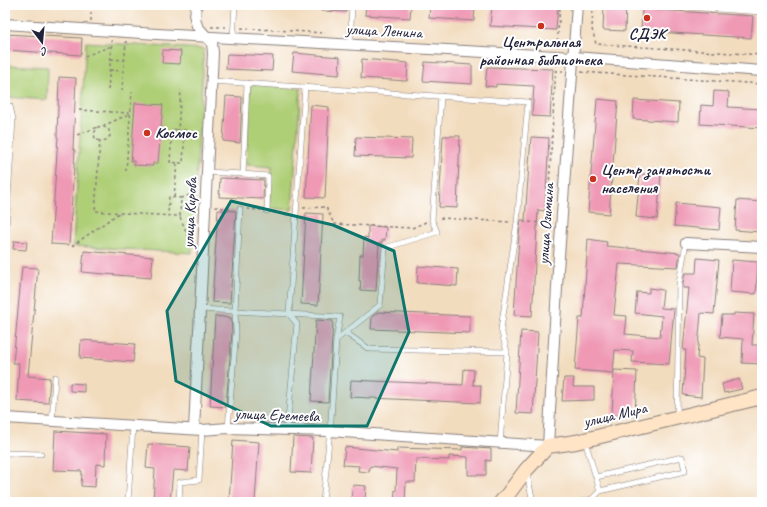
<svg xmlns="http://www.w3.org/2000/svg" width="767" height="507" font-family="Caveat,sans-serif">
<rect width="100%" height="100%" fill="#fff"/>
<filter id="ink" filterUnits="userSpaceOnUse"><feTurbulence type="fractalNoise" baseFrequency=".025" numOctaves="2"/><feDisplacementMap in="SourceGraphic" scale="8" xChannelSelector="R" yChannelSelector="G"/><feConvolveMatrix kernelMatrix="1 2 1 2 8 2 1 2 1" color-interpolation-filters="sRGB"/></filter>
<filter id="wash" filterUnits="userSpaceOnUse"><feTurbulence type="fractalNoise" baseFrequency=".012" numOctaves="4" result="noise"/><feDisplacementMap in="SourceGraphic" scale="16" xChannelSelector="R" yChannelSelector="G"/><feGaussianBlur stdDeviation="0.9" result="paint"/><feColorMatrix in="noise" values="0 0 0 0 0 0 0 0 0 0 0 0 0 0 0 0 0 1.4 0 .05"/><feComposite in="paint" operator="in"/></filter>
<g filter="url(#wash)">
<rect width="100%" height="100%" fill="#f2dcbe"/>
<!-- green -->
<g fill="#afcf77" stroke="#687859">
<polygon points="86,42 204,49 192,253 73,246"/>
<polygon points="5,65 48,67 47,100 5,97"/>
<polygon points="250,84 301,88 292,210 269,208 272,167 246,165"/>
</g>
<g id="blocks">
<!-- building -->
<g fill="#ef99b5">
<polygon points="321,5 347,5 346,12 321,11"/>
<polygon points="366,5 411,5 410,18 365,15"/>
<polygon points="430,5 475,5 474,21 429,18"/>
<polygon points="492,5 539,8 540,5 558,5 556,30 490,26"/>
<polygon points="604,5 626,5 625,31 603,30"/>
<polygon points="642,9 753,16 751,38 641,31"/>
<polygon points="5,34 82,38 81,55 5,50"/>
<polygon points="163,50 181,51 180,64 162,63"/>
<polygon points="294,53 340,57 339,75 292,71"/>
<polygon points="227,54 273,56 272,71 226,69"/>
<polygon points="362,59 408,63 407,81 361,78"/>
<polygon points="425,62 472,65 472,84 423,81"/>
<polygon points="487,67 553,69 550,117 532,116 534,86 496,84 496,87 485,86"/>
<polygon points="59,77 76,78 73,149 75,150 69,245 51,244 58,137 57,137"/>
<polygon points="714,91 729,92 728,107 762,109 762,128 700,124 701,105 713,106"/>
<polygon points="226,96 242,97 240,143 223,141"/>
<polygon points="597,99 618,101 609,214 588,212"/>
<polygon points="634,100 679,103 678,122 633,119"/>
<polygon points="135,103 163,105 158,163 153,163 153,166 134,165 134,161 131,161"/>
<polygon points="311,105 329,107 325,198 306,197"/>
<polygon points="443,136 460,136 457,208 439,207"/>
<polygon points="356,137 412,139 411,158 355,156"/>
<polygon points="531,137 549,138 545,211 538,210 532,316 514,315 519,236 521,220 525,220"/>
<polygon points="640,174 661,175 657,219 636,217"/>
<polygon points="220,178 264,180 263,199 219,197"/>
<polygon points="737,200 762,202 760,232 735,230"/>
<polygon points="676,203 721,207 719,230 674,226"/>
<polygon points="218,210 236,211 230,303 212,302"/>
<polygon points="306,213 323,214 318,305 301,304"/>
<polygon points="368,226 386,227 385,240 382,240 382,243 379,243 376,291 360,290 361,281 359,281 360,255 363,255 364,237 368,238"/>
<polygon points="588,239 607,242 606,246 680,253 678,267 619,264 614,315 627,316 625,334 660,337 662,316 635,313 637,292 649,293 649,288 663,290 661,308 674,309 669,364 632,362 633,351 615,350 613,373 575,370 579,318 583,318"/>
<polygon points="14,241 27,242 26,250 13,249"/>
<polygon points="84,251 153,257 151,278 82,272"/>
<polygon points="697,258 719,260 714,314 701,313 697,358 703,359 701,397 683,395 686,350 683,350 689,288 683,288 683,283 685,273 696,273"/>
<polygon points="732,260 758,262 756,294 730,292"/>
<polygon points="418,266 458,269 457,286 417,283"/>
<polygon points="22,267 38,268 28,376 50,378 48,403 17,401 19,363 13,363"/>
<polygon points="378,312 470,316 470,333 371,329 372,317"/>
<polygon points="734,313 754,314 752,345 762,345 762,364 742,363 743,339 720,337 722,315 734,315"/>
<polygon points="215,316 231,318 232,332 226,407 210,406"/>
<polygon points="316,320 333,321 328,402 311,401"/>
<polygon points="521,331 538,332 533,414 516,413"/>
<polygon points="81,340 135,344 133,362 80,358"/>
<polygon points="464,369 474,370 473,385 481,385 480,403 350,397 351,380 463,385"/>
<polygon points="614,370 637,371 635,416 612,415"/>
<polygon points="564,378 574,378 573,387 594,387 594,400 562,401"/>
<polygon points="739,379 742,389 724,393 722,384"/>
<polygon points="70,383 84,384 84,392 70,391"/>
<polygon points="55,431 106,434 105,465 96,464 95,487 81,486 82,471 53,470"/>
<polygon points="293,437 313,438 311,473 291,472"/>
<polygon points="233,440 259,442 255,502 229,502"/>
<polygon points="148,444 190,447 188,471 173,470 170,502 153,502 155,469 146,468"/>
<polygon points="345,447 397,452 397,448 462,450 462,447 491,449 491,461 486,460 486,475 468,475 468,457 449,456 449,460 416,459 415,482 406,482 405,502 394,502 395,490 396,491 397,469 370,466 369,472 358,471 359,466 343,465"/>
<polygon points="353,485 366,486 365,500 351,499"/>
</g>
</g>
</g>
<g filter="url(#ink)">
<use href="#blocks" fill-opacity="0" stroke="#8a7f7c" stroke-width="1"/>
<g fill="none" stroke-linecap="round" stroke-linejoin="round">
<defs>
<g id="lane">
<polyline points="655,5 762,12"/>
<polyline points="233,38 235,5"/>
<polyline points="350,45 352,5"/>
<polyline points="212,81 528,102 517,222 501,329 507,352 500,444"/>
<polyline points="5,106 10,106 13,119 5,244"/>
<polyline points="207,172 243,174 247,83"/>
<polyline points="243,174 268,176 267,211"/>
<polyline points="5,293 5,296"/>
<polyline points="200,309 340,317 336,340 331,419 323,502"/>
<polyline points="346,333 369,349 507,352"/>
<polyline points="336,340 380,305 385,248 437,232 432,220 441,96"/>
<polyline points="677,417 679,283 686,243"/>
<polyline points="52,421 55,377"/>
<polyline points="228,428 236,332 235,311 240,209"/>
<polyline points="287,430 297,324 289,314 305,87"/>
<polyline points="585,441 600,491 685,471 682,457 596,477"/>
<polyline points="5,453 41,454"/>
<polyline points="527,474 533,502"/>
<polyline points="128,502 133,426"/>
<polyline points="179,502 180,482 199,480 202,430"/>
<polyline points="581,502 592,499 600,491"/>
</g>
<g id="street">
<polyline points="5,24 157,34 574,57 762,71"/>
<polyline points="686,243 762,247"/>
<polyline points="5,418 202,430 228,428 329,431 548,446 558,270 577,5"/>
<polyline points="194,429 213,53 212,43 197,26 195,18 196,5"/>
</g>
<polyline id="secondary" points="501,502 505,498 526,470 548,446 576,442 762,397"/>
</defs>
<!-- lane casing -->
<use href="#lane" stroke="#8a7f7c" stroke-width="6"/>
<!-- street casing -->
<use href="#street" stroke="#8a7f7c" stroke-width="12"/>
<!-- secondary casing -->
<use href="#secondary" stroke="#8a7f7c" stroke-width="16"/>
<!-- path -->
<g stroke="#8a7f7c" stroke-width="1.5" stroke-dasharray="3 3" stroke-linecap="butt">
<polyline points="593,5 592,29 596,44 762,55"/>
<polyline points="91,21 91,5"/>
<polyline points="211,27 227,27"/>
<polyline points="241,28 325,33"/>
<polyline points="557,47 560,5"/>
<polyline points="85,56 112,46"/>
<polyline points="111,59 124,60"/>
<polyline points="110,70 123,71"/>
<polyline points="555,71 563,71"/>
<polyline points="581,72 762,84"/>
<polyline points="108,90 112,40"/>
<polyline points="122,91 126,41"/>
<polyline points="79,110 130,113"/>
<polyline points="103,126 129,114"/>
<polyline points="77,135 98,127"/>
<path d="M100,141L95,139L94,133L98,127L103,126L109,130L110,136L106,140L100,141L95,211C123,213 151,215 180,216L181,198L169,197L168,216"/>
<polyline points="177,163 170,162 172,129 178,130"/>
<polyline points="126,171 132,92"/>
<polyline points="174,197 177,163 183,163 185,130 178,130 181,90"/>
<polyline points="181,198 197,193"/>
<polyline points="215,207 233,209"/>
<polyline points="303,208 326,207 334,224 412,228 426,222"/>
<polyline points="247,209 261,210"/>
<polyline points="273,212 289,215"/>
<polyline points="180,217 193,248"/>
<polyline points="440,218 510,222"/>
<polyline points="523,222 552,223"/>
<polyline points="547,222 556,65"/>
<polyline points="72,246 119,213"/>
</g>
<!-- lane -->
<use href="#lane" stroke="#fff" stroke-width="5"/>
<!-- street -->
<use href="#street" stroke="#fff" stroke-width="10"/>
<!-- secondary -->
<use href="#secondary" stroke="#ffe4c6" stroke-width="14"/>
</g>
</g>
<!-- marked area -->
<path fill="#0f766e" fill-opacity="0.2" stroke="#0f766e" stroke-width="3" stroke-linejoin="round" d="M231,201L333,225L394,251L409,332L367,426H271L176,381L167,311Z"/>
<!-- markers -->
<g fill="#c8321e" stroke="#fff" stroke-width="1.5">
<circle cx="647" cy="18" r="4"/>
<circle cx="541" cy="26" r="4"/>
<circle cx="147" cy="133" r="4"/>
<circle cx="593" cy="179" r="4"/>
</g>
<g text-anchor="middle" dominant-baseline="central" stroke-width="4" stroke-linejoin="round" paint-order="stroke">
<!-- street labels -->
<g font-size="16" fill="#22223b" stroke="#fff">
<text transform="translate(384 31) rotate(3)">улица Ленина</text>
<text transform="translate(190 213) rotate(-87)">улица Кирова</text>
<text transform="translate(546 224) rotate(-86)">улица Озимина</text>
<text transform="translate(277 415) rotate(2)">улица Еремеева</text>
<text transform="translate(615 415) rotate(-13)">улица Мира</text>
</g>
<!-- poi labels -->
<g font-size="16" font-weight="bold" fill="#22223b" stroke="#fff">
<text x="647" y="34">СДЭК</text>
<text x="541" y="42">Центральная<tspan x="541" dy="18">районная библиотека</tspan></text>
<text x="155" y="133" text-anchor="start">Космос</text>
<text x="601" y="170" text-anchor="start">Центр занятости<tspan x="601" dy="18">населения</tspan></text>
</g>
</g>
<!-- margin -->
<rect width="767" height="507" fill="none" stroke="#fff" stroke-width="20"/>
<!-- north arrow -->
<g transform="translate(42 42) rotate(164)" stroke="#ffffff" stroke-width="3" paint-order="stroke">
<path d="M0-3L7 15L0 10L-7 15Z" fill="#22223b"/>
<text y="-6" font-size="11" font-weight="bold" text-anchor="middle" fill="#22223b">С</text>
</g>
</svg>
